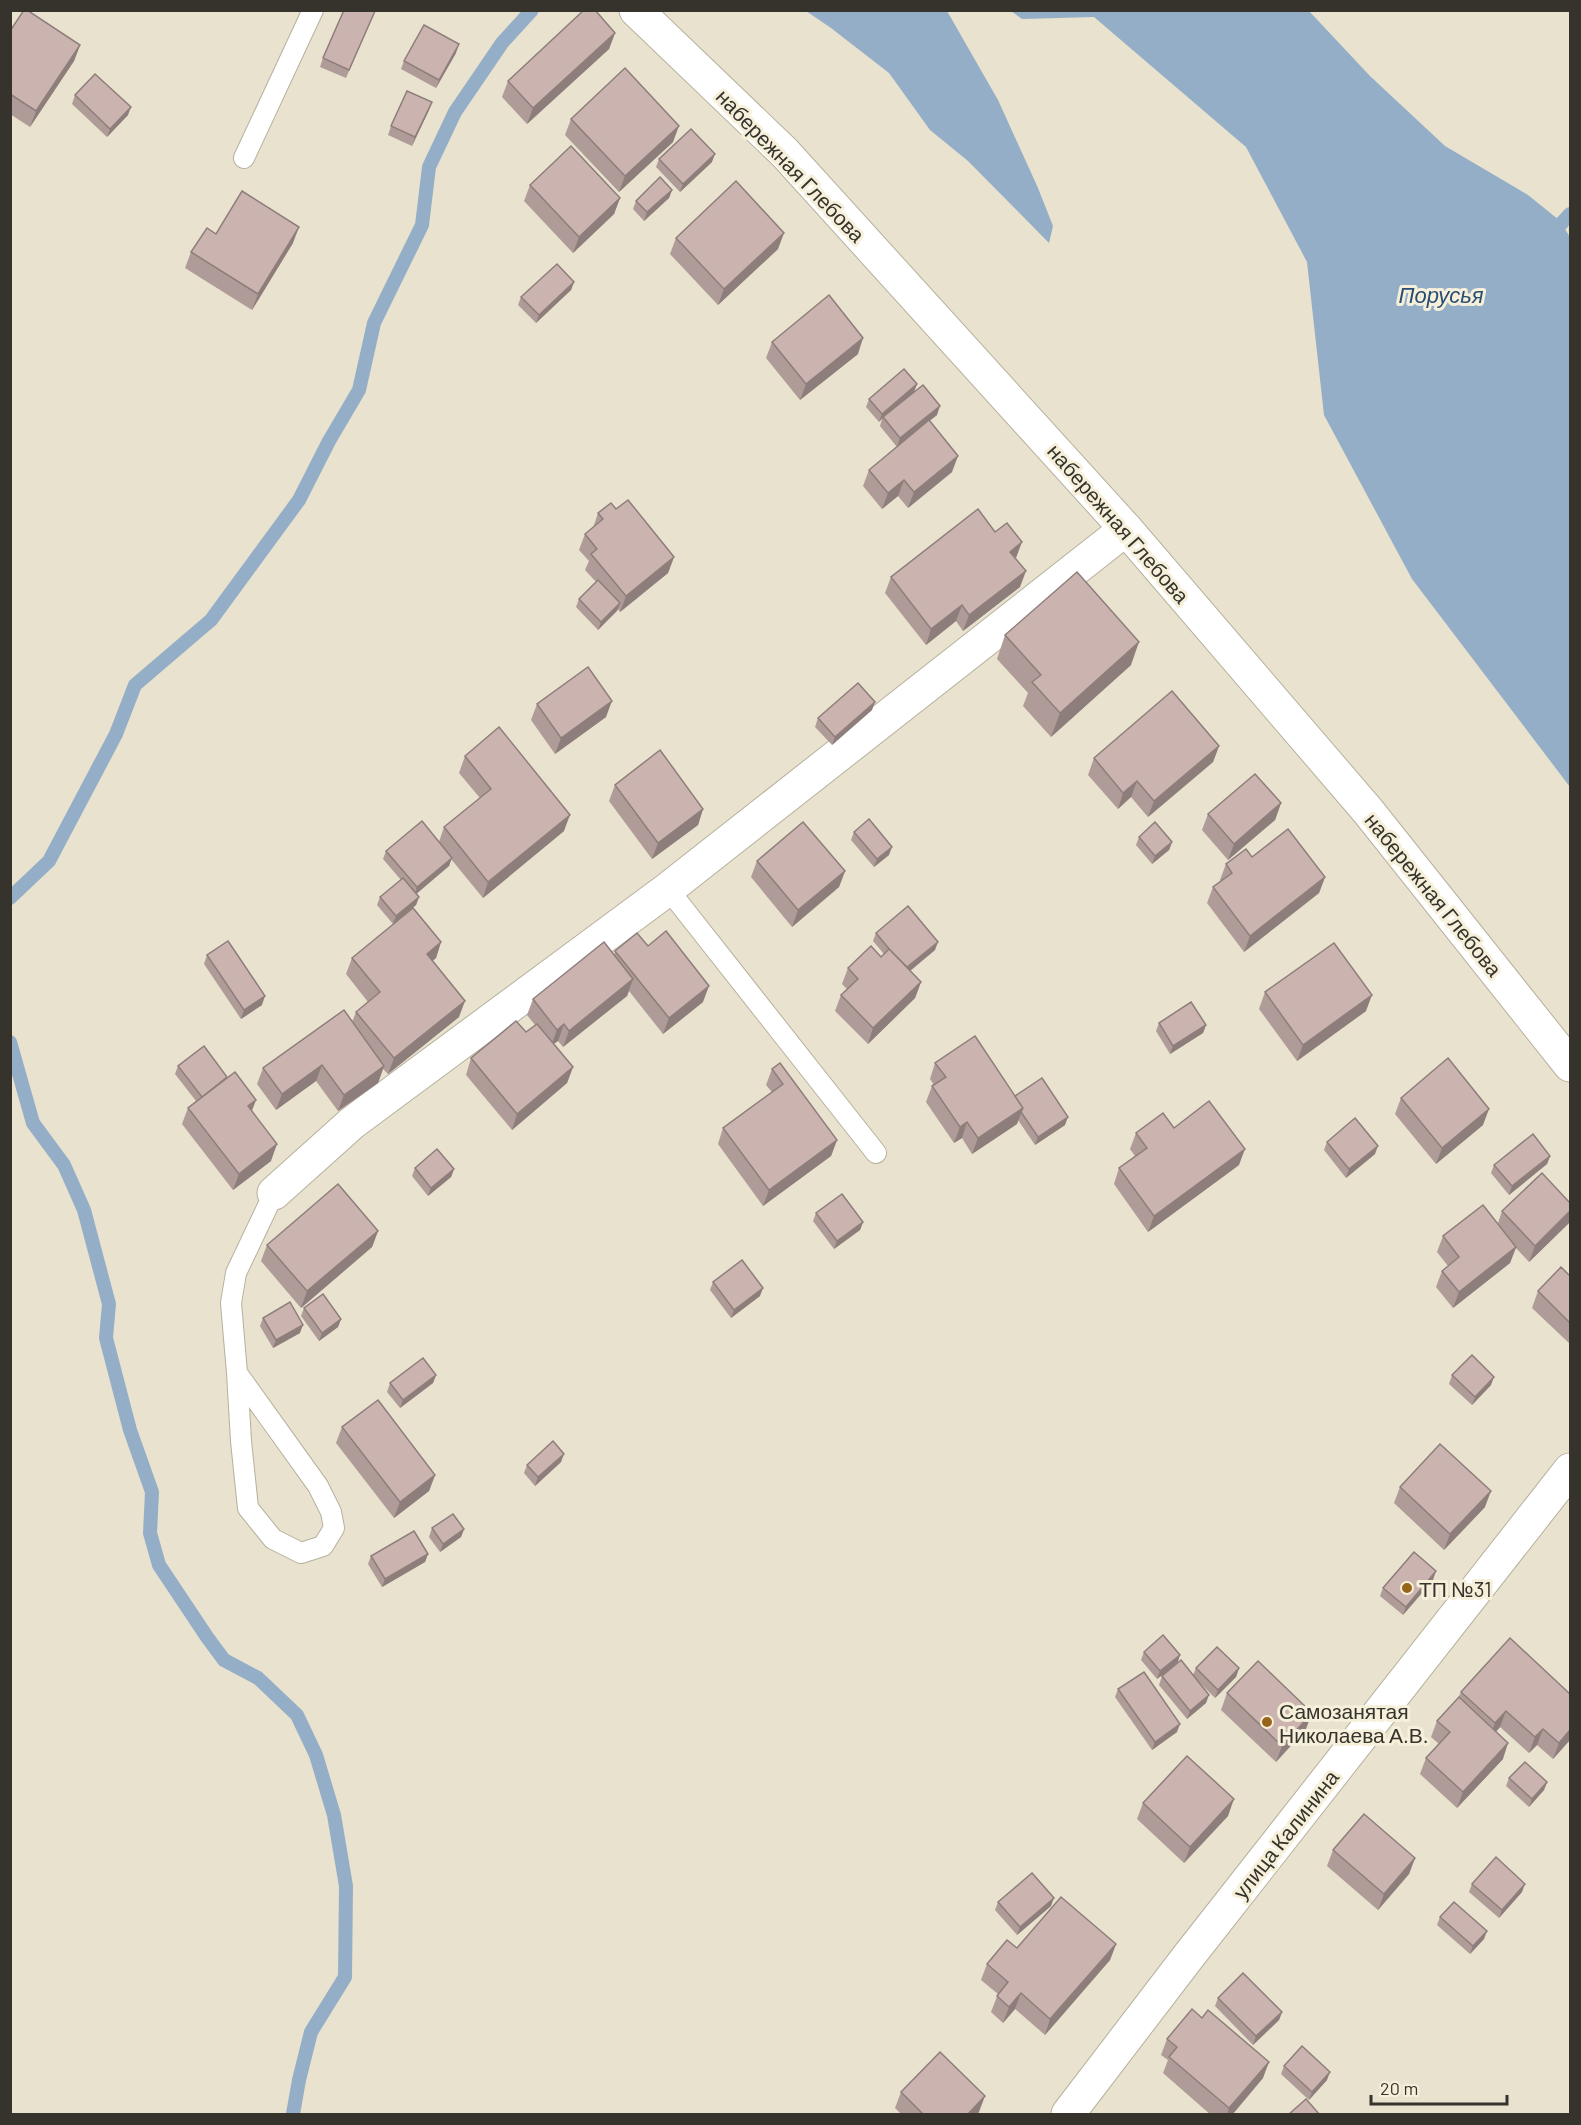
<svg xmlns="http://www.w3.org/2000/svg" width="1581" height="2125" font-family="Barlow,sans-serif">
<rect width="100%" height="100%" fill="#e8e2ce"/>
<!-- water -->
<g fill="#95aec7">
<polygon points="806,11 947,11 998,100 1038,188 1053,226 1049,243 968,161 930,130 889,73 831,28"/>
<polygon points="1011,11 1309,11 1370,76 1445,146 1528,195 1559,220 1570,237 1570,787 1412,579 1324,415 1307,262 1246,147 1094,17 1022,19"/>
</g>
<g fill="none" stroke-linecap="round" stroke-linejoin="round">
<!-- stream -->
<g stroke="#95aec7" stroke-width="14">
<polyline points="1550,236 1570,214"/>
<polyline points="10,898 49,861 116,734 135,685 211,620 299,500 329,441 359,390 374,323 422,225 429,167 455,112 502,43 532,10"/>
<polyline points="10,1042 33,1123 64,1165 84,1210 109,1304 106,1338 130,1430 152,1492 150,1533 159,1565 207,1637 224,1660 258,1678 297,1715 316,1755 334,1815 346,1886 345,1977 311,2032 299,2080 293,2114"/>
</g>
<defs>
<g id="lane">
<polyline points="244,158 313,10"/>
<polyline points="668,889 876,1153"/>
<polyline points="237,1373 241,1441 248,1508 273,1539 301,1553 323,1546 334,1528 331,1512 318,1486 237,1373 231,1303 236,1273 274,1193"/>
</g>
<g id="street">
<polyline points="636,10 785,153 1126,529 1368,811 1570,1065"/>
<polyline points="274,1193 352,1123 668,889 1126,529"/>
<polyline points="1068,2114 1188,1957 1570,1470"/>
</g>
</defs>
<!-- lane casing -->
<use href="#lane" stroke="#b6b19d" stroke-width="22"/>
<!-- street casing -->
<use href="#street" stroke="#b6b19d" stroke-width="35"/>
<!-- lane -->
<use href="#lane" stroke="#fff" stroke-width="20"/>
<!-- street -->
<use href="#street" stroke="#fff" stroke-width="33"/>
</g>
<!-- wall -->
<g fill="#af9b97">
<polygon points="375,11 346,78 320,67 323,58"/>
<polygon points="10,31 80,45 74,61 30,127 10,114"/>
<polygon points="615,33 609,49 527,124 502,97 508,81"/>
<polygon points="456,53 436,88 401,69 404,61"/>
<polygon points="75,95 128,115 107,137 72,104"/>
<polygon points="429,110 412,146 388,135 391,126"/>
<polygon points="571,119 673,142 619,192 565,135"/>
<polygon points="659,159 712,162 680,192 656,167"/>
<polygon points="530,185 620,198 614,214 573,253 524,201"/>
<polygon points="672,190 669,198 644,221 633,209 636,201"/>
<polygon points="216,234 293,243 252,310 185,268 191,252"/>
<polygon points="676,238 778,249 718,305 670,254"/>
<polygon points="574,282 571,290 536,323 518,305 521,297"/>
<polygon points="772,342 858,354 800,400 766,358"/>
<polygon points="917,384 914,392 904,400 937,415 929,421 952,472 908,508 898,496 882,509 863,486 869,470 897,447 880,426 882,419 879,422 866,407 869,399"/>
<polygon points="616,509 674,557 668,573 620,612 618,609 598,630 576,607 579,599 596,582 585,570 589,561 579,550 585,534 593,528 598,513"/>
<polygon points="1016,559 1020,587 963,631 956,621 926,645 885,593 891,577"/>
<polygon points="1005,635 1131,665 1051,737 1023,706 1028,693 997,659"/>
<polygon points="537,704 606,717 555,754 531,720"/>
<polygon points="872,710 832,745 815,727 818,718"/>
<polygon points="1219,746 1213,762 1148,817 1131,797 1118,809 1088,775 1094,758"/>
<polygon points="465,756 564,831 483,898 451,859 449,866 416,893 419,897 416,905 393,924 377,905 380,897 401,880 383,859 386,851 439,842 444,827 480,798 459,773"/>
<polygon points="615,785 703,809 698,825 652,859 609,801"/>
<polygon points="1281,803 1275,820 1228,860 1202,830 1208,814"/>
<polygon points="854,832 889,855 874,867 851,840"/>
<polygon points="1139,837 1172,842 1169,850 1152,864 1136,845"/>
<polygon points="1252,857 1325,877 1319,893 1244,952 1207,903 1213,887 1221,881 1220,880 1226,864"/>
<polygon points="757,861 845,871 839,887 792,927 751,877"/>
<polygon points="876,933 935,950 910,970 921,982 915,998 868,1044 835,1011 841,995 847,989 842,984 848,968 881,957 884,954 873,941"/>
<polygon points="441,942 436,958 432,961 459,1017 388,1074 383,1069 378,1083 338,1111 316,1081 276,1110 257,1084 263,1068 352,1022 356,1012 368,1002 346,974 352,958"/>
<polygon points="648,946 703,1002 663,1034 629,991 627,996 563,1047 558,1041 553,1044 573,1067 567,1083 512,1130 466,1075 471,1058 526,1032 535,1025 527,1015 533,999 614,955 615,951"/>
<polygon points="207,955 262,1005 241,1019 204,964"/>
<polygon points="1265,992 1366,1011 1297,1061 1259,1009"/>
<polygon points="1159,1023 1206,1025 1203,1033 1170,1054 1156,1031"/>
<polygon points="935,1063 1015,1096 1065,1125 1035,1145 1018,1120 1017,1124 972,1154 962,1138 954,1143 926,1102 932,1086 934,1085 930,1079"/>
<polygon points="178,1066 252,1111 271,1161 233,1190 182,1124 188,1108 196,1101 175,1074"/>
<polygon points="772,1069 837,1140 831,1156 763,1206 718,1144 723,1128 772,1092 766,1085"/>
<polygon points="1401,1098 1483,1125 1436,1164 1395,1114"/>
<polygon points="1174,1128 1239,1165 1148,1232 1114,1184 1119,1168 1135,1156 1130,1149 1136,1133"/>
<polygon points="1327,1142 1375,1154 1346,1178 1324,1150"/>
<polygon points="1550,1156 1547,1164 1509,1195 1491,1173 1494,1165"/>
<polygon points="415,1168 454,1169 451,1177 428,1196 412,1176"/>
<polygon points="1570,1203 1570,1219 1569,1223 1529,1262 1516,1248 1510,1263 1453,1308 1436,1287 1442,1271 1448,1266 1437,1252 1443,1236 1498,1223 1502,1211"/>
<polygon points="816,1213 863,1222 860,1230 834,1249 813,1221"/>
<polygon points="378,1231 372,1247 301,1308 261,1261 267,1245"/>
<polygon points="1570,1276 1570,1344 1532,1308 1538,1291"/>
<polygon points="713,1282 760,1296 731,1318 710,1290"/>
<polygon points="304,1308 341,1319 338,1327 319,1341 301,1316"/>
<polygon points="263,1318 300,1333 273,1348 260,1326"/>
<polygon points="436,1375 433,1383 400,1408 387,1392 390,1383"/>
<polygon points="1452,1375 1491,1385 1472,1405 1449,1384"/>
<polygon points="342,1427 435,1475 429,1491 394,1518 336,1443"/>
<polygon points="561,1462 535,1486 524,1473 527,1465"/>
<polygon points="1400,1487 1485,1507 1444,1550 1394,1503"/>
<polygon points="432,1528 464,1529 461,1537 440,1552 429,1537"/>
<polygon points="428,1554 425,1562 382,1587 368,1564 371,1556"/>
<polygon points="1433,1580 1403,1615 1380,1596 1383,1588"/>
<polygon points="1144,1652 1180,1655 1177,1664 1157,1679 1141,1660"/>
<polygon points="1196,1668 1239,1668 1236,1677 1215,1698 1199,1682 1206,1703 1187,1719 1159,1685 1162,1676 1193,1675"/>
<polygon points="1118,1689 1177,1732 1152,1750 1115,1697"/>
<polygon points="1461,1692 1570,1694 1570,1740 1553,1759 1537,1745 1529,1753 1500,1727 1496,1732 1503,1759 1457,1808 1420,1774 1426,1758 1439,1744 1431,1737 1437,1721 1458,1698"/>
<polygon points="1227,1693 1306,1729 1276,1762 1221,1710"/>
<polygon points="1509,1778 1547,1782 1544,1790 1529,1807 1506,1786"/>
<polygon points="1143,1803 1228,1816 1184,1863 1137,1819"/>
<polygon points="1333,1850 1415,1858 1409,1874 1378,1910 1327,1866"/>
<polygon points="1472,1884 1522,1892 1499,1918 1469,1892"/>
<polygon points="998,1902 1051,1906 1017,1935 995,1910"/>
<polygon points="1440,1917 1484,1939 1470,1954 1437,1925"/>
<polygon points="1116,1944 1110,1960 1045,2035 1015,2009 1003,2023 991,2012 998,1994 981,1980 987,1964 1017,1948"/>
<polygon points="1218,1998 1282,2012 1279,2020 1253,2045 1215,2006"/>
<polygon points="1167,2039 1263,2078 1232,2115 1211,2115 1163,2073 1168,2060 1161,2055"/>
<polygon points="1284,2066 1327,2080 1309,2100 1281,2074"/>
<polygon points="901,2092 979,2112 977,2115 902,2115 895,2108"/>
</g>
<!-- shaded-wall -->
<g fill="#8e7e7b">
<polygon points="615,33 609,49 527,124 533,108"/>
<polygon points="459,44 456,53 436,88 439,80"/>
<polygon points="80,45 74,61 30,127 36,111"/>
<polygon points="432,102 429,110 412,146 415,137"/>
<polygon points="131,107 128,115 107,137 110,129"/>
<polygon points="679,126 673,142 619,192 625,176"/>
<polygon points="715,154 712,162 680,192 683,184"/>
<polygon points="672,190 669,198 644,221 647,212"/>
<polygon points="620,198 614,214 573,253 579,237"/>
<polygon points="299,227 293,243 252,310 258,294"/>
<polygon points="784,233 778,249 718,305 724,289"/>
<polygon points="574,282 571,290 536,323 539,315"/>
<polygon points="863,338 858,354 800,400 806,384"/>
<polygon points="917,384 914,392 883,418 883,417 879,422 882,414"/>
<polygon points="940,406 937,415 897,447 900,438"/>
<polygon points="958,456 952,472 908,508 914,492"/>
<polygon points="904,480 898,496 882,509 888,493"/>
<polygon points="1022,542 1016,558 1010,552"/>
<polygon points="674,557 668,573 620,612 626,596"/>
<polygon points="1026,571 1020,587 963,631 969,615"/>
<polygon points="620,603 617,611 598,630 601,622"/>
<polygon points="962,605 956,621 926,645 931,629"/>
<polygon points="1139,642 1131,665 1051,737 1060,713"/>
<polygon points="612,701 606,717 555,754 561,738"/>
<polygon points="875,702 872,710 832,745 835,737"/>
<polygon points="1219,746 1213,762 1148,817 1154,801"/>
<polygon points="1137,781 1131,797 1118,809 1123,793"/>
<polygon points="1281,803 1275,820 1228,860 1234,844"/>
<polygon points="703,809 698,825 652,859 658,843"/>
<polygon points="570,815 564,831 483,898 488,882"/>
<polygon points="1172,842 1169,850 1152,864 1155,856"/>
<polygon points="892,847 889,855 874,867 877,859"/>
<polygon points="452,858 449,866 414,896 417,887"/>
<polygon points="845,871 839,887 792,927 798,910"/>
<polygon points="1325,877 1319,893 1244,952 1250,936"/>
<polygon points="419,897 416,905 393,924 396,916"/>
<polygon points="441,942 436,958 421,970 427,954"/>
<polygon points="938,942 935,950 903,977 906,969"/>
<polygon points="633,979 627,996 563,1047 569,1031"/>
<polygon points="921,982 915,998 868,1044 873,1028"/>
<polygon points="709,986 703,1002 663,1034 669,1018"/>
<polygon points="1372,995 1366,1011 1297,1061 1303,1045"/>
<polygon points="265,996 262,1005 241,1019 244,1010"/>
<polygon points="465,1001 459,1017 388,1074 394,1058"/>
<polygon points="564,1024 558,1041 551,1046 557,1030"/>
<polygon points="1206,1025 1203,1033 1170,1054 1173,1046"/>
<polygon points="322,1065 316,1081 276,1110 282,1094"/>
<polygon points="384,1066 378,1083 338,1111 344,1095"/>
<polygon points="573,1067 567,1083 512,1130 517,1114"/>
<polygon points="256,1100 250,1116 248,1106"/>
<polygon points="1023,1108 1017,1124 972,1154 978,1138"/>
<polygon points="1489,1109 1483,1125 1436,1164 1442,1148"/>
<polygon points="1068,1117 1065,1125 1035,1145 1038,1137"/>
<polygon points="967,1122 962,1138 954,1143 960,1127"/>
<polygon points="837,1140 831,1156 763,1206 769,1190"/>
<polygon points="277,1144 271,1161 233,1190 239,1174"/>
<polygon points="1378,1146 1375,1154 1346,1178 1349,1169"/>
<polygon points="1245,1149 1239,1165 1148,1232 1154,1216"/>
<polygon points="1550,1156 1547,1164 1509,1195 1512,1186"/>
<polygon points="454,1169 451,1177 428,1196 431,1188"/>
<polygon points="1570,1211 1570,1219 1569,1223 1529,1262 1535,1246"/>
<polygon points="863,1222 860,1230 834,1249 837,1241"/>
<polygon points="378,1231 372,1247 301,1308 307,1291"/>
<polygon points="1516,1247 1510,1263 1453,1308 1459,1292"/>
<polygon points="763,1288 760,1296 731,1318 734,1310"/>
<polygon points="341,1319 338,1327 319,1341 322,1333"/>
<polygon points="303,1325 300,1333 273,1348 276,1340"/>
<polygon points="436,1375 433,1383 400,1408 403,1400"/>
<polygon points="1494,1377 1491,1385 1472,1405 1475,1397"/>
<polygon points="564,1454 561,1462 535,1486 538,1477"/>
<polygon points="435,1475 429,1491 394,1518 400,1502"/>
<polygon points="1491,1491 1485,1507 1444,1550 1450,1534"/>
<polygon points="464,1529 461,1537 440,1552 443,1544"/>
<polygon points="428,1554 425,1562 382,1587 385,1579"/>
<polygon points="1436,1571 1433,1580 1403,1615 1406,1607"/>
<polygon points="1180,1655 1177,1664 1157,1679 1160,1671"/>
<polygon points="1239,1668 1236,1677 1215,1698 1218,1690"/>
<polygon points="1209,1695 1206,1703 1187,1719 1190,1711"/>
<polygon points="1506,1711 1500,1727 1489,1739 1495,1723"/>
<polygon points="1312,1713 1306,1729 1276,1762 1282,1746"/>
<polygon points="1180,1724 1177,1732 1152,1750 1155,1742"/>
<polygon points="1543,1729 1537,1745 1529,1753 1535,1737"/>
<polygon points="1570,1730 1570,1740 1553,1759 1559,1743"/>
<polygon points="1508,1743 1503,1759 1457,1808 1463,1792"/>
<polygon points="1547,1782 1544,1790 1529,1807 1532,1799"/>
<polygon points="1234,1799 1228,1816 1184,1863 1190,1847"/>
<polygon points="1415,1858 1409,1874 1378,1910 1384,1894"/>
<polygon points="1525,1884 1522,1892 1499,1918 1502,1910"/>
<polygon points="1054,1898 1051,1906 1017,1935 1020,1927"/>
<polygon points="1487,1931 1484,1939 1470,1954 1473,1946"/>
<polygon points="1116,1944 1110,1960 1045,2035 1050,2019"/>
<polygon points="1021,1993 1015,2009 1003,2023 1009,2007"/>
<polygon points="1282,2012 1279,2020 1253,2045 1256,2036"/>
<polygon points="1269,2062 1263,2078 1232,2115 1227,2115 1229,2108"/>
<polygon points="1330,2072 1327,2080 1309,2100 1312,2092"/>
<polygon points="985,2096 979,2112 977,2115 967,2115"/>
</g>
<!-- building -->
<g fill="#cbb4b0" stroke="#8e7e7b" stroke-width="1.5">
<polygon points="24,10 27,10 80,45 36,111 10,94 10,31"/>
<polygon points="344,10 375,11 349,70 323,58"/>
<polygon points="584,10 595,10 615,33 533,108 508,81"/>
<polygon points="424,25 459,44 439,80 404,61"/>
<polygon points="625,68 679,126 625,176 571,119"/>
<polygon points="95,74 131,107 110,129 75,95"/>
<polygon points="407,91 432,102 415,137 391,126"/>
<polygon points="691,129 715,154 683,184 659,159"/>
<polygon points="571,146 620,198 579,237 530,185"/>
<polygon points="660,177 672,190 647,212 636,201"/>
<polygon points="736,181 784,233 724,289 676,238"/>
<polygon points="242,191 299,227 258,294 191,252 207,228 216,234"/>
<polygon points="557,264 574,282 539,315 521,297"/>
<polygon points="829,295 863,338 806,384 772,342"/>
<polygon points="904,369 917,384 882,414 869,399"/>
<polygon points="923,385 940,406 900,438 883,417"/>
<polygon points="929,420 958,456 914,492 904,480 888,493 869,470"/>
<polygon points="628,500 674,557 626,596 591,554 597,549 585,534 603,519 598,513 611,503 616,509"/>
<polygon points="978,509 995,532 1007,523 1022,542 1010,552 1026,571 969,615 962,605 931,629 891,577"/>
<polygon points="1077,572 1139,642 1060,713 1032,682 1041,675 1005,635"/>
<polygon points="598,580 620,603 601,622 579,599"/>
<polygon points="588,667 612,701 561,738 537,704"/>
<polygon points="858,683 875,702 835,737 818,718"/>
<polygon points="1172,691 1219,746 1154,801 1137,781 1123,793 1094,758"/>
<polygon points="499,727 570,815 488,882 444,827 491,789 465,756"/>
<polygon points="660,750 703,809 658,843 615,785"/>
<polygon points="1255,774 1281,803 1234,844 1208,814"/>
<polygon points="869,819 892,847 877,859 854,832"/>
<polygon points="422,821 452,858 417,887 386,851"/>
<polygon points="803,822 845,871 798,910 757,861"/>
<polygon points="1155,822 1172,842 1155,856 1139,837"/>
<polygon points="1288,829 1325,877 1250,936 1213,887 1232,873 1226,864 1246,849 1252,857"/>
<polygon points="403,878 419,897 396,916 380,897"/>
<polygon points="908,906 938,942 907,967 890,950 876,933"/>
<polygon points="413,908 441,942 427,954 465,1001 394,1058 356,1012 380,992 352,958"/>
<polygon points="666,931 709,986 669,1018 615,951 637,933 648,946"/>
<polygon points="228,941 265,996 244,1010 207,955"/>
<polygon points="604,942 633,979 569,1031 564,1024 557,1030 533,999"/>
<polygon points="1334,943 1372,995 1303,1045 1265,992"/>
<polygon points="871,946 881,957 889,949 921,982 873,1028 841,995 858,979 848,968"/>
<polygon points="1191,1002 1206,1025 1173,1046 1159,1023"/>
<polygon points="344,1010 384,1066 344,1095 322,1065 282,1094 263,1068"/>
<polygon points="516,1021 526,1032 537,1024 573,1067 517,1114 471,1058"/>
<polygon points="975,1036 1023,1108 978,1138 967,1122 960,1127 932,1086 946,1077 935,1063"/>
<polygon points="204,1046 227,1077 202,1097 178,1066"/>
<polygon points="1448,1058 1489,1109 1442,1148 1401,1098"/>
<polygon points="780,1063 837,1140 769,1190 723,1128 783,1084 772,1069"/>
<polygon points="235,1072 256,1100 248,1106 277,1144 239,1174 188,1108"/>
<polygon points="1042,1078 1068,1117 1038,1137 1021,1112 1023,1108 1015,1096"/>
<polygon points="1209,1101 1245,1149 1154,1216 1119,1168 1147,1148 1136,1133 1163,1113 1174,1128"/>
<polygon points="1355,1118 1378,1146 1349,1169 1327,1142"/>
<polygon points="1533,1134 1550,1156 1512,1186 1494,1165"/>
<polygon points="437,1149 454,1169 431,1188 415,1168"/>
<polygon points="1542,1173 1570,1203 1570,1211 1535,1246 1502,1211"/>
<polygon points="338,1184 378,1231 307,1291 267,1245"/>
<polygon points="842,1194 863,1222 837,1241 816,1213"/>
<polygon points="1483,1205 1516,1247 1459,1292 1442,1271 1459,1257 1443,1236"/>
<polygon points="742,1260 763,1288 734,1310 713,1282"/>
<polygon points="1561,1267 1570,1276 1570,1323 1538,1291"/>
<polygon points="323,1294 341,1319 322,1333 304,1308"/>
<polygon points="290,1302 303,1325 276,1340 263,1318"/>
<polygon points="1472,1355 1494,1377 1475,1397 1452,1375"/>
<polygon points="423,1358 436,1375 403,1400 390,1383"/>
<polygon points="378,1400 435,1475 400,1502 342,1427"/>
<polygon points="553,1441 564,1454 538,1477 527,1465"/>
<polygon points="1440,1444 1491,1491 1450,1534 1400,1487"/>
<polygon points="453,1514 464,1529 443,1544 432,1528"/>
<polygon points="414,1531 428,1554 385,1579 371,1556"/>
<polygon points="1414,1552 1436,1571 1406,1607 1383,1588"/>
<polygon points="1163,1635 1180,1655 1160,1671 1144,1652"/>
<polygon points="1510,1638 1570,1694 1570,1730 1559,1743 1543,1729 1535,1737 1506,1711 1495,1723 1461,1692"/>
<polygon points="1217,1647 1239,1668 1218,1690 1196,1668"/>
<polygon points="1181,1660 1209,1695 1190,1711 1162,1676"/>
<polygon points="1258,1661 1312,1713 1282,1746 1227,1693"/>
<polygon points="1144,1672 1180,1724 1155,1742 1118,1689"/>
<polygon points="1459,1697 1508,1743 1463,1792 1426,1758 1450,1732 1437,1721"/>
<polygon points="1187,1756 1234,1799 1190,1847 1143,1803"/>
<polygon points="1525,1762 1547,1782 1532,1799 1509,1778"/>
<polygon points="1364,1814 1415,1858 1384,1894 1333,1850"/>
<polygon points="1496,1857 1525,1884 1502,1910 1472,1884"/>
<polygon points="1032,1873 1054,1898 1020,1927 998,1902"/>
<polygon points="1061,1897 1116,1944 1050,2019 1021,1993 1009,2007 997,1996 1008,1982 987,1964 1007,1940 1017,1948"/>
<polygon points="1454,1902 1487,1931 1473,1946 1440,1917"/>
<polygon points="1243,1973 1282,2012 1256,2036 1218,1998"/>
<polygon points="1192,2009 1202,2018 1208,2010 1269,2062 1229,2108 1169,2057 1177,2047 1167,2039"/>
<polygon points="1302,2046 1330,2072 1312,2092 1284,2066"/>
<polygon points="940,2052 985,2096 967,2115 924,2115 901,2092"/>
<polygon points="1306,2099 1320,2115 1288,2115"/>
</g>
<!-- markers -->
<g fill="#966517" stroke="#f6f0db" stroke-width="2">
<circle cx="1407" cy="1588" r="6"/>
<circle cx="1267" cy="1722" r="6"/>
</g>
<g text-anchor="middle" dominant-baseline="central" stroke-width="6" stroke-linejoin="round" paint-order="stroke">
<!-- street labels -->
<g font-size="21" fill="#36332c" stroke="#f6f0db">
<text transform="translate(791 165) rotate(46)">набережная Глебова</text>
<text transform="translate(1119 523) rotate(49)">набережная Глебова</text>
<text transform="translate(1434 894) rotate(51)">набережная Глебова</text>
<text transform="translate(1285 1834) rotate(-52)">улица Калинина</text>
</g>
<!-- poi labels -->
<g font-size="21" fill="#36332c" stroke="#f6f0db" text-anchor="start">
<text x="1419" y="1588">ТП №31</text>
<text x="1279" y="1710">Самозанятая<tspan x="1279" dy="24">Николаева А.В.</tspan></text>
</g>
<!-- water labels -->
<g font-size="22" font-style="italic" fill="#294e73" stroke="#f6f0db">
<text x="1441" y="294">Порусья</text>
</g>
</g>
<!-- border -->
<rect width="1581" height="2125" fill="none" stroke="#36332c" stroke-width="24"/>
<!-- scale -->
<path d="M1371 2095v9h136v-9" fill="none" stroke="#36332c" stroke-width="3"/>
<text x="1380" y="2095" font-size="18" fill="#36332c" stroke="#f6f0db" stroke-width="4.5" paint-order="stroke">20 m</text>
</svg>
